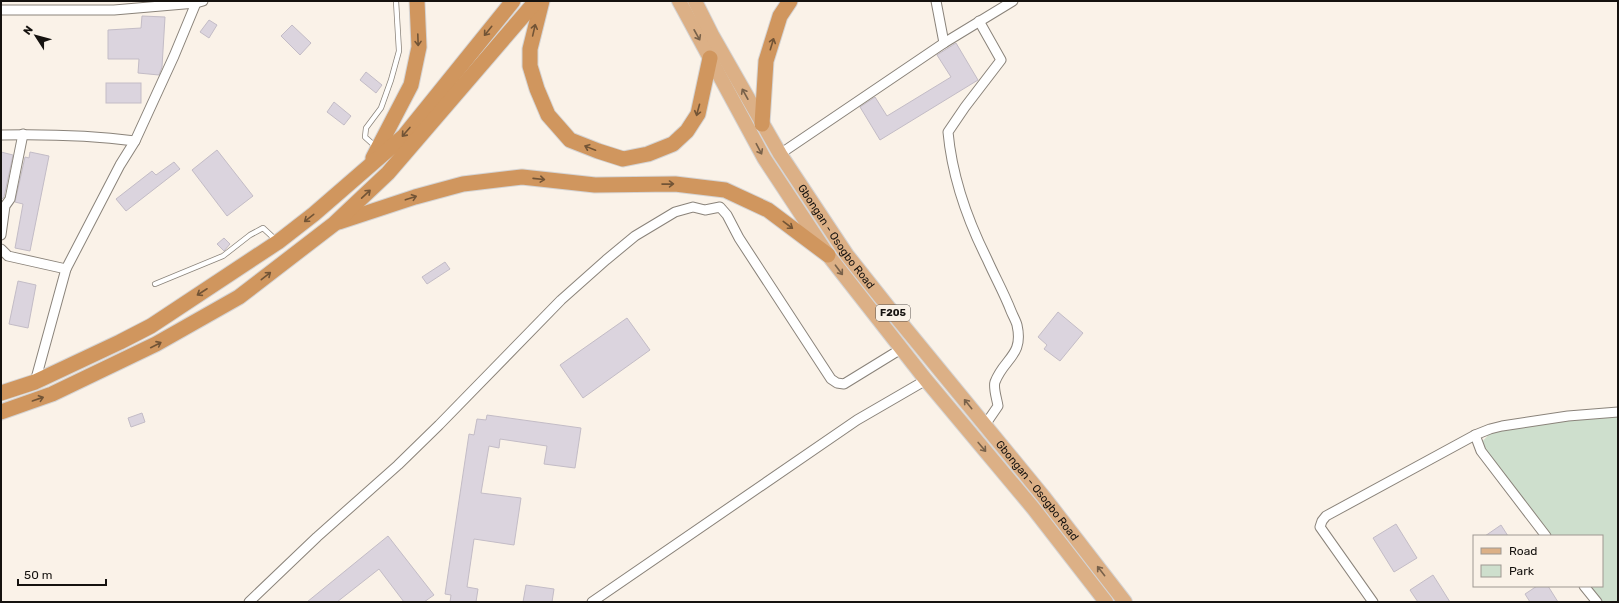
<svg xmlns="http://www.w3.org/2000/svg" width="1619" height="603" font-family="Rubik,sans-serif">
<rect width="100%" height="100%" fill="#faf2e8"/>
<!-- green -->
<polygon fill="#cedfcd" points="1618,414 1618,602 1595,602 1582,586 1602,586 1602,536 1543,536 1475,449 1498,425"/>
<!-- building -->
<g fill="#dbd4de" stroke="#c3bcc6">
<polygon points="142,16 165,17 162,67 159,75 138,73 139,59 108,59 108,30 141,28"/>
<polygon points="209,20 217,25 209,38 200,32"/>
<polygon points="292,25 311,43 300,55 281,36"/>
<polygon points="956,43 978,80 880,140 860,107 875,97 887,116 951,77 937,55"/>
<polygon points="366,72 382,85 376,93 360,80"/>
<rect x="106" y="83" width="35" height="20"/>
<polygon points="334,102 351,116 344,125 327,112"/>
<polygon points="217,150 253,196 227,216 192,170"/>
<polygon points="1,152 13,155 4,197 2,199 1,199"/>
<polygon points="30,152 49,156 30,251 15,248 23,204 15,202 25,157 29,158"/>
<polygon points="174,162 180,169 126,211 116,199 152,171 156,175"/>
<polygon points="224,238 230,244 224,251 217,244"/>
<polygon points="445,262 450,269 427,284 422,277"/>
<polygon points="18,281 36,285 28,328 9,324"/>
<polygon points="1058,312 1083,333 1060,361 1044,349 1047,345 1038,337"/>
<polygon points="627,318 650,350 583,398 560,365"/>
<polygon points="142,413 145,422 131,427 128,418"/>
<polygon points="487,415 581,428 575,468 544,464 547,446 500,439 499,448 489,446 481,493 521,498 514,545 474,539 467,587 478,589 476,602 450,602 451,595 445,594 469,434 474,435 477,419 486,420"/>
<polygon points="1396,524 1417,558 1394,572 1373,538"/>
<polygon points="1501,525 1508,536 1485,536"/>
<polygon points="388,536 434,595 424,602 404,602 379,569 337,602 307,602"/>
<polygon points="1433,575 1450,602 1418,602 1410,590"/>
<polygon points="526,585 554,589 552,602 523,602"/>
<polygon points="1537,586 1548,586 1558,602 1530,602 1525,594"/>
</g>
<g fill="none" stroke-linecap="round" stroke-linejoin="round">
<defs>
<g id="service">
<polyline points="376,147 365,137 366,128 381,108 391,80 399,51 396,1"/>
<polyline points="155,284 223,256 250,235 263,228 277,241"/>
</g>
<g id="minor">
<polyline points="936,1 944,43"/>
<polyline points="1,10 114,10 196,3 203,1"/>
<path d="M979,21L1001,60L965,107L948,132C952,176 967,219 987,259C995,277 1004,293 1011,311C1013,316 1016,321 1017,325C1024,356 1004,358 995,382C993,388 997,399 998,406L985,425"/>
<path d="M1,135C47,134 89,135 135,141"/>
<polyline points="780,154 944,43 1013,1"/>
<polyline points="1,235 5,206 10,199 23,134"/>
<polyline points="1,249 8,256 66,269"/>
<polyline points="35,382 66,269 120,165 135,141 174,56 196,3"/>
<polyline points="1475,435 1481,451 1546,536"/>
<polyline points="1584,586 1597,602"/>
<polyline points="249,602 317,537 398,465 439,425 561,300 606,260 635,236 675,212 693,207 705,210 720,207 727,215 739,238 831,379 837,383 844,384 901,349"/>
<polyline points="592,602 857,420 926,380"/>
<polyline points="1373,602 1320,527 1322,521 1326,516 1475,435 1490,429 1502,426 1568,416 1618,412"/>
</g>
<g id="primary">
<polyline points="679,1 764,158 828,255 926,380 1033,508 1106,602"/>
<path id="s1" d="M695,1L712,35L780,154L847,255L897,318L1043,496L1125,602"/>
</g>
<g id="trunk">
<polyline points="542,1 530,49 530,66 537,89 548,115 570,140 598,151 623,159 648,154 673,144 687,131 698,114 710,58"/>
<polyline points="762,124 766,61 780,16 790,1"/>
<polyline points="373,158 411,85 419,47 417,1"/>
<polyline points="339,222 415,197 463,184 522,177 595,185 675,184 725,190 768,210 828,255"/>
<polyline points="1,393 35,382 120,342 151,326 278,242 314,214 404,136 513,1"/>
<polyline points="1,412 52,394 156,344 239,297 334,224 388,173 536,1"/>
</g>
</defs>
<!-- service casing -->
<use href="#service" stroke="#8a837a" stroke-width="6"/>
<!-- minor casing -->
<use href="#minor" stroke="#8a837a" stroke-width="11"/>
<!-- primary casing -->
<use href="#primary" stroke="#d5d4d4" stroke-width="16"/>
<!-- trunk casing -->
<use href="#trunk" stroke="#d5d4d4" stroke-width="17"/>
<!-- service -->
<use href="#service" stroke="#fff" stroke-width="4.5"/>
<!-- minor -->
<use href="#minor" stroke="#fff" stroke-width="9"/>
<!-- primary -->
<use href="#primary" stroke="#dcb086" stroke-width="14"/>
<!-- trunk -->
<use href="#trunk" stroke="#d0965e" stroke-width="15"/>
</g>
<!-- one-way arrows -->
<defs><path id="oneway-shaft" d="M-6 0H5M1.5-3L5.5 0L1.5 3" fill="none" stroke-width="1.6" stroke-linecap="round" stroke-linejoin="round"/></defs>
<g stroke="#725436">
<use href="#oneway-shaft" transform="translate(534 30) rotate(-77)"/>
<use href="#oneway-shaft" transform="translate(488 31) rotate(129)"/>
<use href="#oneway-shaft" transform="translate(418 40) rotate(88)"/>
<use href="#oneway-shaft" transform="translate(772 44) rotate(-73)"/>
<use href="#oneway-shaft" transform="translate(698 110) rotate(105)"/>
<use href="#oneway-shaft" transform="translate(406 132) rotate(131)"/>
<use href="#oneway-shaft" transform="translate(590 148) rotate(-158)"/>
<use href="#oneway-shaft" transform="translate(539 179) rotate(6)"/>
<use href="#oneway-shaft" transform="translate(668 184) rotate(-1)"/>
<use href="#oneway-shaft" transform="translate(366 194) rotate(-43)"/>
<use href="#oneway-shaft" transform="translate(411 198) rotate(-18)"/>
<use href="#oneway-shaft" transform="translate(309 218) rotate(142)"/>
<use href="#oneway-shaft" transform="translate(788 225) rotate(37)"/>
<use href="#oneway-shaft" transform="translate(266 276) rotate(-38)"/>
<use href="#oneway-shaft" transform="translate(202 292) rotate(147)"/>
<use href="#oneway-shaft" transform="translate(156 345) rotate(-27)"/>
<use href="#oneway-shaft" transform="translate(38 399) rotate(-19)"/>
</g>
<g stroke="#78614a">
<use href="#oneway-shaft" transform="translate(697 35) rotate(61)"/>
<use href="#oneway-shaft" transform="translate(745 94) rotate(-119)"/>
<use href="#oneway-shaft" transform="translate(759 149) rotate(62)"/>
<use href="#oneway-shaft" transform="translate(839 270) rotate(53)"/>
<use href="#oneway-shaft" transform="translate(968 404) rotate(-129)"/>
<use href="#oneway-shaft" transform="translate(982 447) rotate(50)"/>
<use href="#oneway-shaft" transform="translate(1101 571) rotate(-128)"/>
</g>
<g text-anchor="middle" dominant-baseline="central" stroke-width="4" stroke-linejoin="round" paint-order="stroke">
<!-- shield labels -->
<rect fill="#faf2e8" stroke="#5a5550" stroke-width="1" x="876" y="305" width="34" height="16" rx="3"/>
<g font-size="10" font-weight="bold" fill="#15120f">
<text x="893" y="313">F205</text>
</g>
<!-- street labels -->
<g font-size="11" fill="#15120f" stroke="#faf2e8">
<text stroke="none"><textPath href="#s1" startOffset="275">Gbongan - Osogbo Road</textPath></text>
<text stroke="none"><textPath href="#s1" startOffset="599">Gbongan - Osogbo Road</textPath></text>
</g>
</g>
<!-- border -->
<rect width="1619" height="603" fill="none" stroke="#15120f" stroke-width="4"/>
<!-- legend -->
<rect x="1473" y="535" width="130" height="52" fill="#faf2e8" stroke="#9e9891"/>
<rect x="1481" y="548" width="20" height="6" fill="#dcb086" stroke="#9e9891"/>
<text x="1509" y="555" font-size="12" fill="#15120f">Road</text>
<rect x="1481" y="565" width="20" height="12" fill="#cedfcd" stroke="#9e9891"/>
<text x="1509" y="575" font-size="12" fill="#15120f">Park</text>
<!-- north arrow -->
<g transform="translate(36 36) rotate(306)" stroke="#faf2e8" stroke-width="3" paint-order="stroke">
<path d="M0-3L7 15L0 10L-7 15Z" fill="#15120f"/>
<text y="-6" font-size="11" font-weight="bold" text-anchor="middle" fill="#15120f">N</text>
</g>
<!-- scale -->
<path d="M18 579v6h88v-6" fill="none" stroke="#15120f" stroke-width="2"/>
<text x="24" y="579" font-size="12" fill="#15120f" stroke="#faf2e8" stroke-width="3" paint-order="stroke">50 m</text>
</svg>
